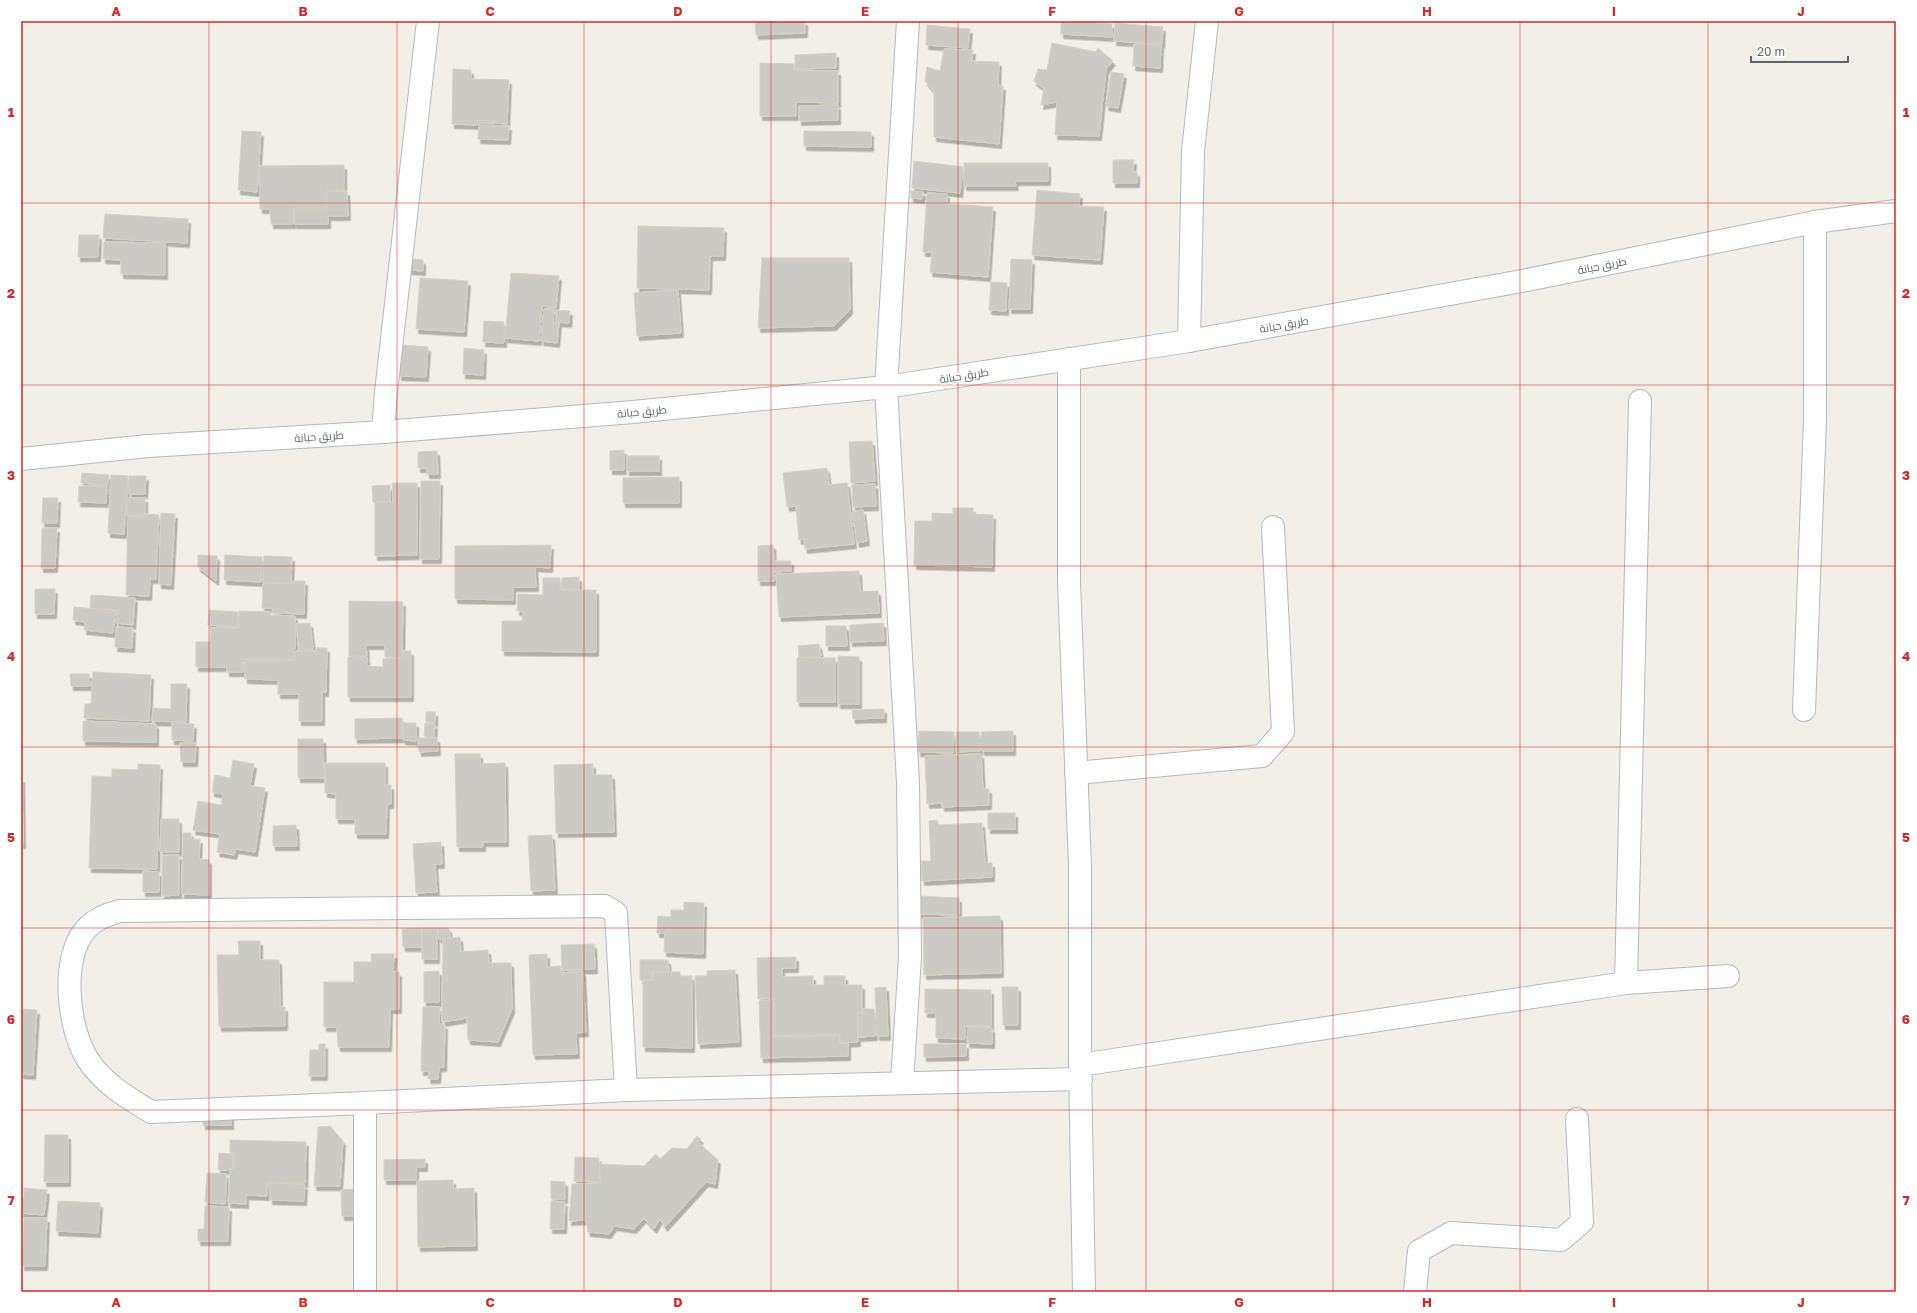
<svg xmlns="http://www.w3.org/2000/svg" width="1917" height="1313" font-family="'Golos Text',Cairo,sans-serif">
<defs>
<filter id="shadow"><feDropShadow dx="2.5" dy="4.5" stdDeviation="0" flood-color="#0004"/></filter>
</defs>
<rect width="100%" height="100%" fill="#f1efe8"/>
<!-- building -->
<g fill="#cccac5" stroke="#d6d1c6" filter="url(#shadow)">
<polygon points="755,21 805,21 805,33 756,35"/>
<polygon points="1061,21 1112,24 1112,37 1061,34"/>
<polygon points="1115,23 1163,27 1162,44 1114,41"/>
<polygon points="927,25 970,29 968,48 926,45"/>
<polygon points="1052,43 1096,52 1098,48 1113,61 1106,69 1099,136 1055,135 1057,102 1041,105 1044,89 1034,81 1038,69 1047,70"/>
<polygon points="1134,44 1161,45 1160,68 1133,66"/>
<polygon points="944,49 973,50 972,61 999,62 998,85 1003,86 999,144 934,137 934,92 925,81 927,67 940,71"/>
<polygon points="836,53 836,68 795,69 795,55"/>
<polygon points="760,63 794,64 794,70 838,71 838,103 796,102 796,116 760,116"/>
<polygon points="453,69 471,70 471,79 509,80 507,124 494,123 494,121 477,120 477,125 452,124"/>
<polygon points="1111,72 1124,74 1118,108 1106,106"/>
<polygon points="838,105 838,120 799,121 799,106"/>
<polygon points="479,122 493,123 493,126 509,126 508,140 478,139"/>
<polygon points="242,131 261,132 257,192 238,190"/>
<polygon points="804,131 871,132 871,147 804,146"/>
<polygon points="1113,160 1134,160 1133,172 1137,172 1137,183 1113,183"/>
<polygon points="914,161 963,167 960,193 912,188"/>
<polygon points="964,163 1048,163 1048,181 1015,181 1016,186 964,186"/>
<polygon points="344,165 344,190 326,190 326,208 294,208 293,224 271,224 270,209 260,209 259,166"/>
<polygon points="1037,190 1080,194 1079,206 1104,207 1100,260 1032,255"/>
<polygon points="347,191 348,216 328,216 328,224 294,224 294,209 327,209 327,192"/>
<polygon points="911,191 923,192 922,199 911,198"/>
<polygon points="927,193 947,194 947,204 993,207 988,277 930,272 932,252 923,252"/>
<polygon points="105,214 188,219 187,243 103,238"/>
<polygon points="638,226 724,228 723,256 710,256 709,290 637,288"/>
<polygon points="79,235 99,235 98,257 78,257"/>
<polygon points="104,242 165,243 165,275 121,274 121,260 103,259"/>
<polygon points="762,258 849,258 850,310 834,326 758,328"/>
<polygon points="410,259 423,260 423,271 409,270"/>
<polygon points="1011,259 1032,260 1030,309 1009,309"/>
<polygon points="511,273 559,276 556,308 542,306 539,341 505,338"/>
<polygon points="420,278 468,281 464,332 416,329"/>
<polygon points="991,282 1007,283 1006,311 989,310"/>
<polygon points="678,290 681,333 637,336 634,293"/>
<polygon points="544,309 554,309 553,323 559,323 557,343 541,341"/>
<polygon points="556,310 570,311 569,323 556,322"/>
<polygon points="484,321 504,322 504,343 483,342"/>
<polygon points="401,345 428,347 426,377 399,376"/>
<polygon points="464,348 484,350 483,375 463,374"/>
<polygon points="872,441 875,481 851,483 849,442"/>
<polygon points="624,450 624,470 610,470 610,451"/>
<polygon points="437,451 438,474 427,474 427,468 418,468 418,452"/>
<rect x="627" y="456" width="32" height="15"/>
<polygon points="827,468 829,485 847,483 854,544 805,549 804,539 799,540 796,506 787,507 783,473"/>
<polygon points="82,473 109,475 108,485 81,483"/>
<polygon points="111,475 128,476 124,534 108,533"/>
<polygon points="129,476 146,476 145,494 129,494"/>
<polygon points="679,477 679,503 623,503 623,478"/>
<polygon points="421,481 440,481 439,559 420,559"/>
<polygon points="392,483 417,483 417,555 375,556 375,502 393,502"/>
<polygon points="875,484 876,506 853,507 852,485"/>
<polygon points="390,485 390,501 373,502 372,486"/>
<polygon points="79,486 107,486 106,503 78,502"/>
<polygon points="43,498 58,498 57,523 42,523"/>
<rect x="127" y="498" width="18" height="17"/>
<polygon points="953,508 973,508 973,514 993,515 992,567 914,565 915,521 932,521 932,513 953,514"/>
<polygon points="863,510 867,541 857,543 852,512"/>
<polygon points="161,513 175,514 171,585 159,584"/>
<polygon points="146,514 159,515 156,579 150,579 149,596 126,595 128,516 146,517"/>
<polygon points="42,528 57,528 55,568 41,568"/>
<polygon points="551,545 550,568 535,567 536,587 513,587 513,600 455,599 455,546"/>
<polygon points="773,545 774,561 791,561 791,571 774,572 774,581 758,581 758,546"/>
<polygon points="198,555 217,556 216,581 198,567"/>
<polygon points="225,555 262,557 261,582 224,580"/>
<polygon points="264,556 292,557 291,583 263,582"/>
<polygon points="859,571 860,592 878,591 879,613 779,617 776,574"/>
<polygon points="579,577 579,588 562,589 562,578"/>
<polygon points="543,578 560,578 560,590 596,590 596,652 502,651 502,621 522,621 523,611 517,611 518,594 543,595"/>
<polygon points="293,581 305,581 304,614 272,613 273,608 262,608 263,583 293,584"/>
<polygon points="35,589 55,589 54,614 35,614"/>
<polygon points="91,595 135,598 133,625 116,623 117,610 90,608"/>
<polygon points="349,601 403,602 402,657 385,657 385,645 366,645 367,656 349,656"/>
<polygon points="74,607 115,611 113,633 84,630 85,622 73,620"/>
<polygon points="209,610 238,612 237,627 208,625"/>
<polygon points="239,611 270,612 270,615 295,616 295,649 293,649 293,660 243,659 243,672 227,672 227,667 196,667 196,642 210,642 211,628 239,628"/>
<polygon points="310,623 313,649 299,651 296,624"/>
<polygon points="883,623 884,641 850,642 850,625"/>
<polygon points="826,626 846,626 847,646 826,646"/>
<polygon points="116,627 133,628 132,648 115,647"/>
<polygon points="819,644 821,656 799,658 798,646"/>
<polygon points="316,648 327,648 326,692 322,692 322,721 299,721 299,694 278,694 278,680 245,679 245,661 295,660 295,651 316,651"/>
<polygon points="403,651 411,651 411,697 348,697 348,657 367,657 367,666 383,667 383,659 403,658"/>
<polygon points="838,656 859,657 859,704 838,704"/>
<rect x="797" y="658" width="38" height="44"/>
<polygon points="93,672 151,675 149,721 84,718 85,704 91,704"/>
<polygon points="70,674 89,674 90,686 71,686"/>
<polygon points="171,684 187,684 186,722 152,721 153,708 171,709"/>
<polygon points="884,709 884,718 853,719 852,710"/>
<rect x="426" y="712" width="9" height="10"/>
<polygon points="402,718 403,738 355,739 355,719"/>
<polygon points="83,721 156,724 156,742 83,741"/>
<polygon points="172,723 194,724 193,741 172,740"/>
<polygon points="404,723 416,723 416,741 403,740"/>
<polygon points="425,723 435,724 434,737 424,736"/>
<polygon points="919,731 954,732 953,753 918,752"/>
<polygon points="1013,731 1013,751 982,751 981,732"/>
<polygon points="956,732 979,732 980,751 956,752"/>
<polygon points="418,738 437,738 438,751 419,752"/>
<polygon points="298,739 323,739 324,778 298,778"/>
<polygon points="180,743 196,743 195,762 181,762"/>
<polygon points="455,754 480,754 480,764 505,763 506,842 483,842 483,847 457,847"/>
<polygon points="981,754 983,789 989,789 989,805 942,807 942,803 927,804 925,756"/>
<polygon points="233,760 254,764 250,786 265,788 255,852 236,849 234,855 217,852 220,834 193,830 198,801 221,805 223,794 212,792 215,775 230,778"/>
<polygon points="325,763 385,763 385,785 391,785 391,804 387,804 386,834 355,834 355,819 336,819 336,794 325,793"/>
<polygon points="138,764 160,765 157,869 89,868 92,776 112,777 112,769 138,770"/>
<polygon points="593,764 593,775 612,775 614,832 556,833 554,765"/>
<polygon points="21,778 22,778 23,844 21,844"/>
<rect x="988" y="813" width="27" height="16"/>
<polygon points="161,819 179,819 179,852 160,852"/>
<polygon points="937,820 938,825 982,823 985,863 992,863 992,877 922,881 921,861 931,861 929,821"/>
<polygon points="296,825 297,846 273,846 273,826"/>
<polygon points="183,833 191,833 191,840 200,839 199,859 209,860 209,895 182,894"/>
<polygon points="552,835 555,890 531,891 528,836"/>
<polygon points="441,842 442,864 435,864 437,892 416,893 413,844"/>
<polygon points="162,855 179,855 179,895 162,896"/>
<polygon points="143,871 159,872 159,892 143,892"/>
<polygon points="918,896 959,898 959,915 917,914"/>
<polygon points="684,902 704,903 703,954 664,952 665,933 657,933 658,916 671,917 671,910 684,910"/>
<polygon points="1000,916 1001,973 924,975 923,918"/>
<polygon points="421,928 421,947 403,947 402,929"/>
<rect x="422" y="928" width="15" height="31"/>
<polygon points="438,928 449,928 450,938 439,939"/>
<polygon points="460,937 461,952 488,950 489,963 511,963 512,1009 498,1042 468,1040 467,1018 442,1022 443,939"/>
<polygon points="238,941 260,941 260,960 279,960 280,1007 285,1007 285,1026 219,1027 217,955 239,955"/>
<polygon points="594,944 595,969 562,970 561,945"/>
<polygon points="371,954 394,954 393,972 399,972 399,1009 390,1009 389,1047 338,1047 337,1027 324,1027 324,982 354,982 354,962 372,962"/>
<polygon points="547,954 547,967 560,966 561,973 583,971 586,1032 576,1033 577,1054 533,1055 529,955"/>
<polygon points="796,957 796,968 782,968 782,977 813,976 813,985 824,985 824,976 845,976 845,985 862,985 862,1012 857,1012 858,1042 840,1043 840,1034 775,1036 774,998 758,999 757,958"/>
<polygon points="640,960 668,960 669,971 652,971 652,980 640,980"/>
<polygon points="735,970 739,1042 698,1044 695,976 707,976 707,971"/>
<polygon points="439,971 439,1002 424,1002 424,972"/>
<polygon points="653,972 680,972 680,976 692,976 692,1048 643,1047 643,980 653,980"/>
<polygon points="886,987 888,1036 877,1036 875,988"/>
<polygon points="1002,987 1018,987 1018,1025 1003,1025"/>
<polygon points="925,989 991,990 991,1026 965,1026 965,1039 936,1038 936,1013 925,1013"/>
<polygon points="773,1000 773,1037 839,1036 839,1043 848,1043 848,1056 761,1058 759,1001"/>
<polygon points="423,1007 440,1007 439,1024 445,1025 444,1067 439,1067 438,1079 428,1079 429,1071 421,1071"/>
<polygon points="21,1009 37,1010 33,1075 21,1074"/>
<polygon points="863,1009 874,1009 875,1036 859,1037 858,1013 863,1013"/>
<polygon points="968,1027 992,1028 992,1044 967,1043"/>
<polygon points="319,1044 325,1044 325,1076 309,1076 310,1050 319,1050"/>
<polygon points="924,1044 966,1044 966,1056 924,1057"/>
<rect x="203" y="1113" width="28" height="12"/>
<polygon points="330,1126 343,1141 340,1186 314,1186 318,1127"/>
<polygon points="45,1135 68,1135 68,1182 44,1182"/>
<polygon points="697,1136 701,1139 698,1142 718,1160 715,1184 706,1182 665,1227 660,1219 654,1229 644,1218 634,1229 614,1226 609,1234 588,1232 586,1220 569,1221 572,1184 601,1183 599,1164 644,1166 656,1154 660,1159 672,1148 687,1149"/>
<polygon points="230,1140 306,1142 305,1183 268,1182 267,1196 246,1195 246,1204 228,1203 230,1169 234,1169 234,1152 230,1152"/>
<polygon points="219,1153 233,1154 232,1168 229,1168 228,1170 218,1170"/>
<polygon points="575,1157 599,1158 599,1182 574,1181"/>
<polygon points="425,1159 425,1167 416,1167 416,1180 384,1180 384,1160"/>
<polygon points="207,1173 227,1174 225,1204 205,1202"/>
<polygon points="453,1180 453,1189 474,1188 475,1246 418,1247 417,1181"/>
<polygon points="551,1181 565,1182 565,1199 551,1199"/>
<polygon points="270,1183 305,1185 304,1201 270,1200"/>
<polygon points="24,1188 47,1190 44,1215 21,1213 21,1197 24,1197"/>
<polygon points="357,1189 357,1216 342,1216 341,1190"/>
<polygon points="58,1201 100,1203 98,1233 56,1231"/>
<polygon points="551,1201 565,1202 564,1229 550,1229"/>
<polygon points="205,1206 229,1207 228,1241 198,1241 198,1229 204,1229"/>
<polygon points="24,1218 47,1218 45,1266 22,1266"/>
</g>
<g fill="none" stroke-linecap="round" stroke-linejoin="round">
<defs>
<g id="minor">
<polyline points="1189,341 1193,151 1207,21"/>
<polyline points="1069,359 1069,582 1080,866 1080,1065 1084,1292"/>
<polyline points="383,432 386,392 428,21"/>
<polyline points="21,459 148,446 383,432 633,412 886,387 1189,341 1522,281 1815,222 1896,211"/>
<polyline points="1804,710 1815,419 1815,222"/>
<polyline points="1076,773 1262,756 1283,732 1273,527"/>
<polyline points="1626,983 1728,976"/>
<polyline points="1080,1065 1626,983 1640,401"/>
<polyline points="902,1082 910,957 908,782 886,387 908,21"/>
<path d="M365,1103L151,1112C128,1098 104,1084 88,1060C68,1030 59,955 88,927C97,918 108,914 120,911L605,906L616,913L626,1090"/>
<polyline points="365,1292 365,1103 626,1090 1081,1079"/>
<polyline points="1415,1292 1419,1251 1451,1233 1561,1240 1582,1222 1577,1119"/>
</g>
</defs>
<!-- minor casing -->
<use href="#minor" stroke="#b5b8bc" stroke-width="24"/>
<!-- minor -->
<use href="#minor" stroke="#fff" stroke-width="22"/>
</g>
<!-- grid -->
<path fill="none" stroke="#d62828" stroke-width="1" stroke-opacity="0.55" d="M209,21V1292M397,21V1292M584,21V1292M771,21V1292M958,21V1292M1146,21V1292M1333,21V1292M1520,21V1292M1708,21V1292M21,203H1896M21,385H1896M21,566H1896M21,747H1896M21,928H1896M21,1110H1896"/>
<g text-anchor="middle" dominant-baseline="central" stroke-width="4" stroke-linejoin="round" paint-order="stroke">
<!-- street labels -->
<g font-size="11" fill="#5f6368" stroke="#fff">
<text transform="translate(1602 265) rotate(-11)">طريق حبانة</text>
<text transform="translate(1284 324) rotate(-10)">طريق حبانة</text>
<text transform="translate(964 375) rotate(-9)">طريق حبانة</text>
<text transform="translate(642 411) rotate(-5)">طريق حبانة</text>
<text transform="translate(319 436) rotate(-4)">طريق حبانة</text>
</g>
</g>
<!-- border -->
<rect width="1917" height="1313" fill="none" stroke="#ffffff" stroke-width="44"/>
<!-- scale -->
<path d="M1751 56v6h97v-6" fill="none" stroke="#5f6368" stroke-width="2"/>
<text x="1757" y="56" font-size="12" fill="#5f6368" stroke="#ffffff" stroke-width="3" paint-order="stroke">20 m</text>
<rect x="22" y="22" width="1873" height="1269" fill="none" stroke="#d62828" stroke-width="1.5"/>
<g font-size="13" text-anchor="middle" font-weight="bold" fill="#d62828">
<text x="116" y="16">A</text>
<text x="303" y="16">B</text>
<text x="490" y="16">C</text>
<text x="678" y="16">D</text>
<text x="865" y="16">E</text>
<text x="1052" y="16">F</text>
<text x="1239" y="16">G</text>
<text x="1427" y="16">H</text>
<text x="1614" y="16">I</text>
<text x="1801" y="16">J</text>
<text x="11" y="117">1</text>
<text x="1906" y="117">1</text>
<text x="11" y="298">2</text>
<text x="1906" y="298">2</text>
<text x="11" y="480">3</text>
<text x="1906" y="480">3</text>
<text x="11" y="661">4</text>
<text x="1906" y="661">4</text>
<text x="11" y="842">5</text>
<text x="1906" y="842">5</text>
<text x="11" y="1024">6</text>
<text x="1906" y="1024">6</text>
<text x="11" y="1205">7</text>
<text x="1906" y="1205">7</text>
<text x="116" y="1307">A</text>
<text x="303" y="1307">B</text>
<text x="490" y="1307">C</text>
<text x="678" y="1307">D</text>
<text x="865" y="1307">E</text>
<text x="1052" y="1307">F</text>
<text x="1239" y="1307">G</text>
<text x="1427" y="1307">H</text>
<text x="1614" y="1307">I</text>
<text x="1801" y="1307">J</text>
</g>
</svg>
